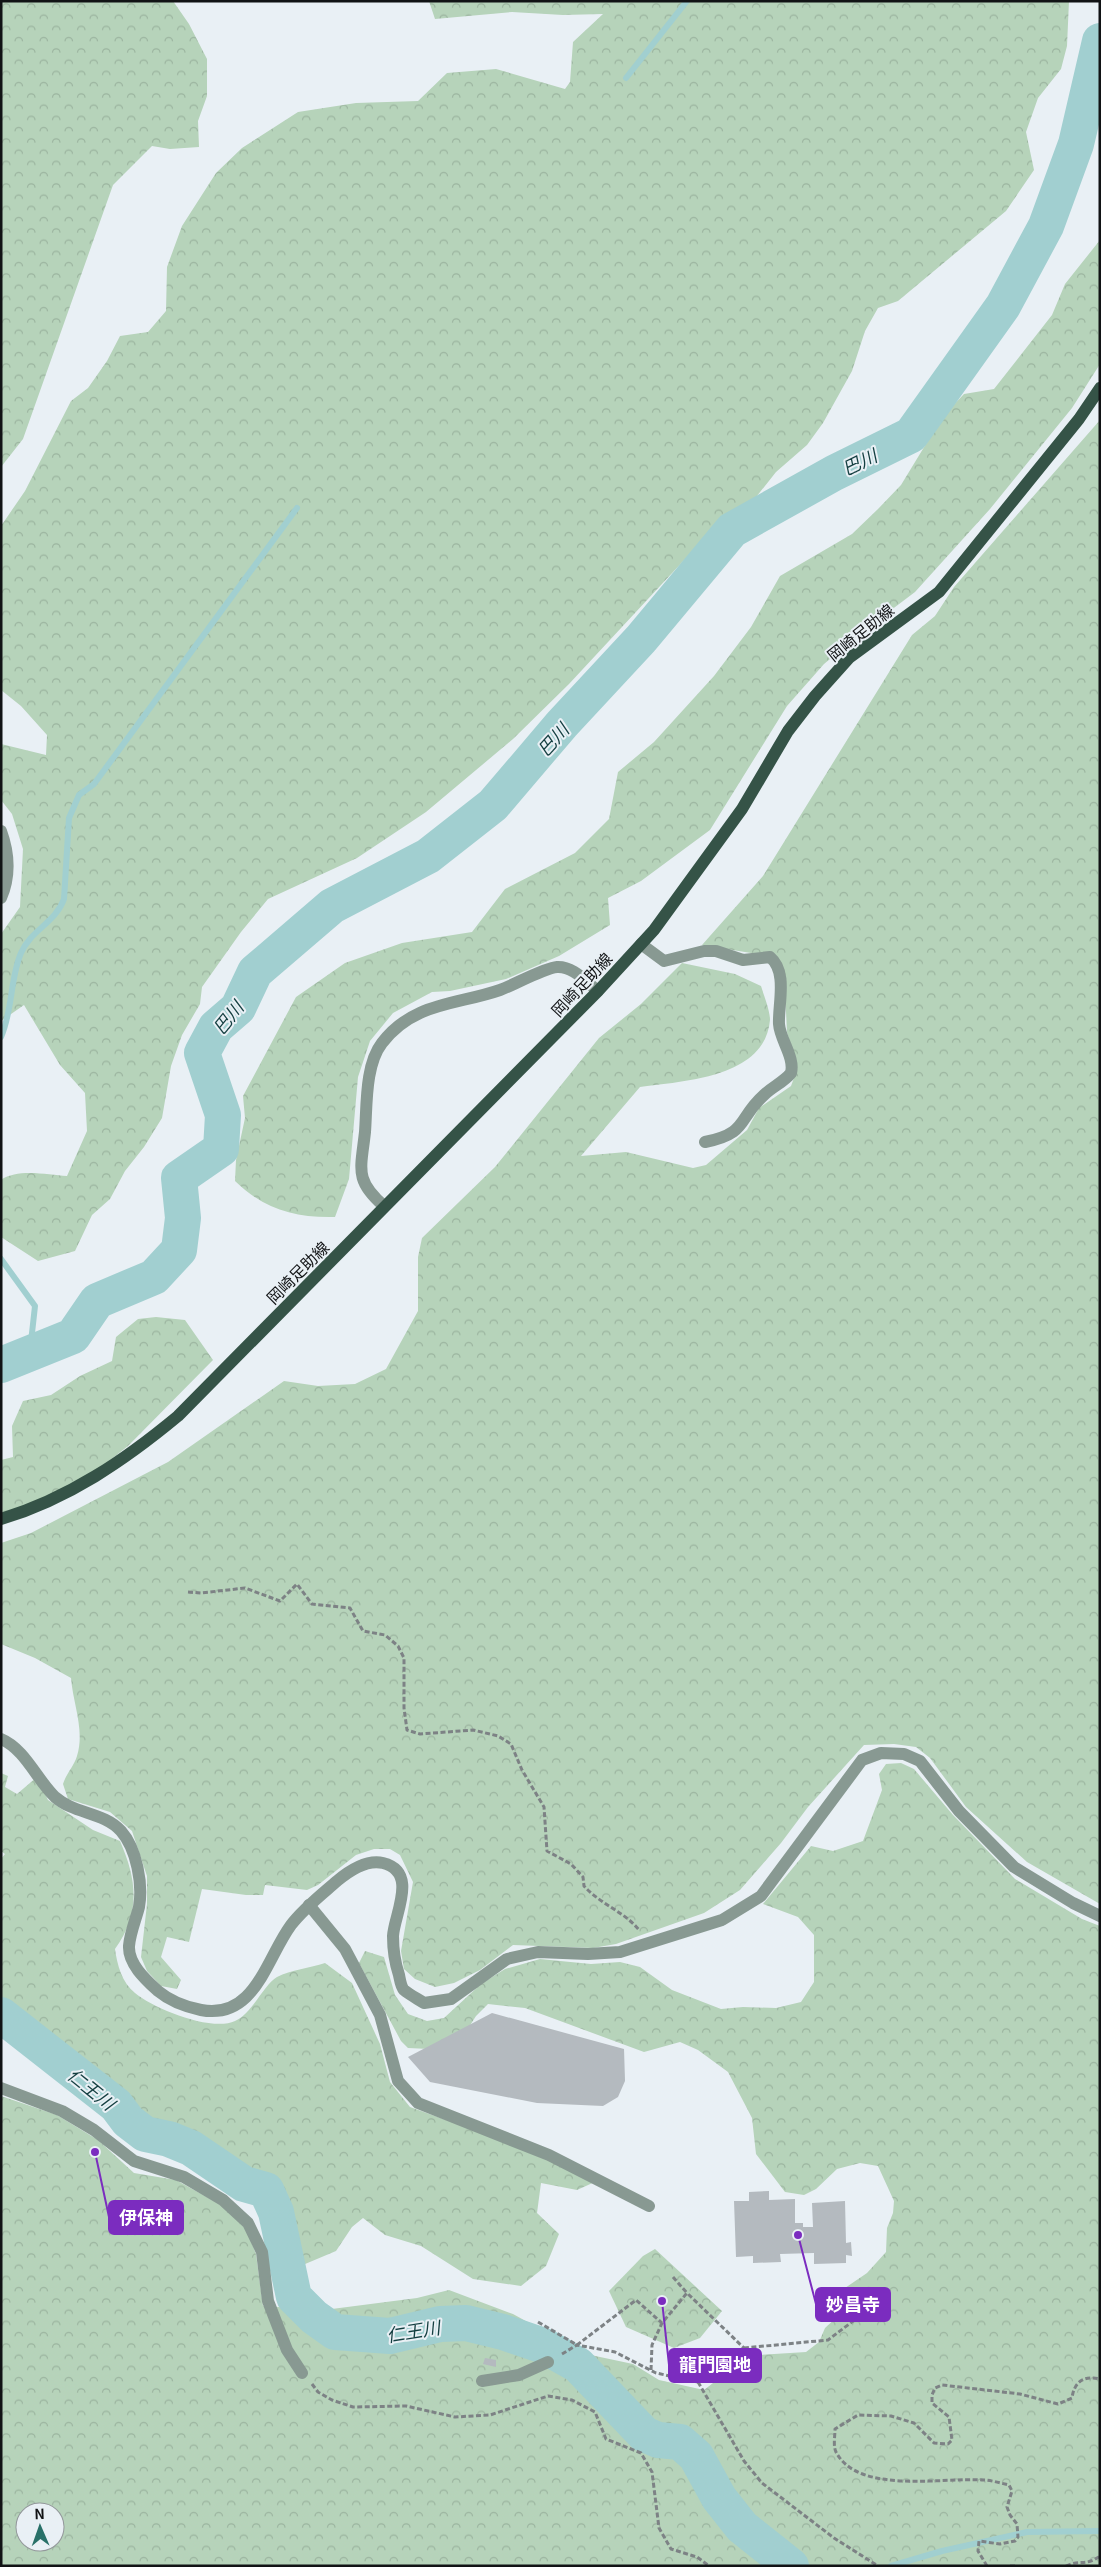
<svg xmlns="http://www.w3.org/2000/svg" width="1101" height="2567" font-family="Georgia,'Noto Sans JP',serif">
<defs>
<pattern id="forest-crowns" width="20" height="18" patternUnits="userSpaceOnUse" patternTransform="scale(1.25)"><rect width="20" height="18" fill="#b6d3ba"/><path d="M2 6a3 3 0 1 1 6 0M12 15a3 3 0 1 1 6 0" fill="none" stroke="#9bb49f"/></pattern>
</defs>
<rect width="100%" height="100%" fill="#e9f0f5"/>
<!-- forest -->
<g fill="url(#forest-crowns)" fill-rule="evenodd">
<polygon points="1,1 173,1 189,24 207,59 207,96 198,121 199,147 170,149 152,146 113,185 23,439 1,467"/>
<path d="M429,1H1069L1067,46L1061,69L1038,98L1026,132L1034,170L1006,211L898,301L878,308L865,331L852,371L823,423L807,445L776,472L749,506L700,543L569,684L513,739L426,812L357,858L268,899L241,932L202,987L200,1004L182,1035L171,1066L162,1118L144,1147L125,1171L110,1199L92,1215L75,1251L38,1261L1,1237V1180C18,1168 48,1175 67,1176L87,1131L85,1093L60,1065L24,1005L1,1021V934L20,907L23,849L12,814L1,800V744L46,755L47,735L21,706L1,690V526L25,491L71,401L88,388L107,361L120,336L148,332L166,311L167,267L182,226L216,173L242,148L298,112L356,103L418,101L447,73L496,69L565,89L570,82L573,42L603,14L563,15L512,12L435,19Z"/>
<path d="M1100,240V364L1072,408L990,509L915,592L866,629L824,664L787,706L710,830L641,881L608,898L610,925L559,956L506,979L450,991L432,992L393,1013L370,1041L358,1077L349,1179L335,1217C294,1218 264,1209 235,1181L236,1160L245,1118L243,1096L296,997L345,963L402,943L472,932L505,889L575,853L609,819L618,772L654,742L714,676L751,627L780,576L852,534L878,509L901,485L943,416L964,394L994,389L1052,315L1065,284Z"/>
<path d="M1100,420V1904L1027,1862L966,1807L930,1758L916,1747L894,1744L864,1745L808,1807L781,1843L740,1890L704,1913L616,1944L593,1948L513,1945L480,1970L454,1983L435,1987L415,1979L404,1969L401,1951L413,1882L400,1855L390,1849H374L356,1855L318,1885L307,1890L265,1885L263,1895H246L202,1889L189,1942L167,1937L161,1957L181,1980L177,1989L161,1986L147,1971L141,1957L147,1904V1876L132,1831L110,1812L68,1799L63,1784C66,1774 74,1766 77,1756C85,1730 73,1704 71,1678L35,1658L1,1644V1543L31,1533L168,1462L284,1381L318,1386L355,1384L386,1369L418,1311V1257L422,1238L495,1167L599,1038L641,1004L682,963L735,974L761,986C764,996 770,1010 770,1020C765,1078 684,1081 640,1087L581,1156L626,1152L693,1168L706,1165L747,1130L759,1108L791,1086L797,1070L787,1032L784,971L751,953L702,945L763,876L912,635L935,616L954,587Z"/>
<polygon points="156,1317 185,1320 213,1360 128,1446 72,1490 1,1523 1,1460 13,1457 12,1426 23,1401 51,1395 80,1376 112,1361 116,1337 138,1319"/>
<path d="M901,1763L914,1769L953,1815L1015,1879L1082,1919L1100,1926V2566H1V2096L57,2115L98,2140L134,2173L176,2180L223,2206L246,2229L256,2254L263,2306L324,2310L417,2298L449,2290L513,2314L586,2354L633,2364L659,2380L704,2390L744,2359L758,2355L806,2352L819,2342L825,2328L837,2317L845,2288L867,2273L886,2252L887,2228L893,2213L894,2201L878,2166L860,2163L837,2169L816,2189L804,2195L785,2192L756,2154L752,2118L728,2072L698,2050L680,2042L644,2052L525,2008L488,2004L476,2016L467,2030L429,2049L408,2048L401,2041L359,1963L365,1951L384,1957L395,1995L408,2014L427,2021L444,2018L481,1984L505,1969L540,1959L591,1964L620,1962L640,1967L672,1990L721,2009L743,2007L776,2008L801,2002L814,1982V1935L798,1917L763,1904L811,1846L833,1851L863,1841L882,1790L879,1774L886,1764ZM25,2512H55V2542H25Z"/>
<path d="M1,1773L8,1776L5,1787L17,1794L37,1777L48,1800L93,1830L120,1841C137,1880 141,1913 115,1949C117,1964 122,1983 135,1993C154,2009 212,2032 235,2021C252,2014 264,1984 277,1977C291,1970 310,1968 325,1963L352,1983L380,2044L390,2082L410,2107L510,2143L597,2181L577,2190L541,2183L537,2213L559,2234L546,2266L521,2286L473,2279L421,2246L385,2235L363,2218L352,2227L336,2251L298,2267L289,2225L275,2195L267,2187L249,2181L213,2154L145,2125L132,2116L116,2092L87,2074L52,2043L25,2027L1,2001V1859L5,1854L1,1851Z"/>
<polygon points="655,2249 722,2311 700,2338 674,2348 626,2327 609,2291 643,2256"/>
</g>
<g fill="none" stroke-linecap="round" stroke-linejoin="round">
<!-- stream -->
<g stroke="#a1cfd0" stroke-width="6">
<polyline points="626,78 687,1"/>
<path d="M1,1037C13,1010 10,978 21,953C30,931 56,922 64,899L69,818L79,795L94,784L297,508"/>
<polyline points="1,1259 35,1306 30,1351"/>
<polyline points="891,2566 942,2551 1027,2532 1100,2531"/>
</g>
<!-- river -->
<g stroke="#a1cfd0" stroke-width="36">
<polyline points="1,1365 73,1336 97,1301 154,1277 179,1250 183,1218 179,1178 221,1149 223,1115 202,1053 216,1027 238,1008 255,972 332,906 428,856 493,805 562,724 641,639 732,530 834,473 911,435 1003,306 1046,226 1076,144 1100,41"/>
<polyline points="1,2015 116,2105 128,2121 145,2134 169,2139 191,2148 244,2184 266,2190 276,2212 294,2297 314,2317 335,2332 390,2336 440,2324 466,2323 503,2332 544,2346 578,2365 644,2434 658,2440 680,2442 696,2456 719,2498 742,2527 791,2566"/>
</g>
</g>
<!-- building -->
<g fill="#b4babf">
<polygon points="492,2013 624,2049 625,2081 618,2097 603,2106 537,2103 430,2082 408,2057"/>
<polygon points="769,2191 769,2200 795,2199 795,2223 803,2223 803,2227 813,2227 812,2203 845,2201 846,2243 851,2242 852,2256 846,2255 846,2263 814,2264 814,2253 780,2254 781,2262 753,2263 753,2256 736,2257 734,2201 749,2201 749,2192"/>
<polygon points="485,2358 496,2360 496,2367 483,2364"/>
</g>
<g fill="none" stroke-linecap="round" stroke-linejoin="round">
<!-- path -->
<g stroke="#7d8285" stroke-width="3" stroke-dasharray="5 2.5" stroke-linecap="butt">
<path d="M188,1592L201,1593L245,1588L280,1601L297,1584L312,1604L350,1608L363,1631L385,1635L398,1646L404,1658V1708L407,1730L420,1734L473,1730L498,1736L511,1744L522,1770L544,1807L547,1851L571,1864L583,1877L584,1886C600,1904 625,1912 639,1930"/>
<polyline points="673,2277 687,2293"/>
<polyline points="538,2322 577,2345 636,2300 662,2323 687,2293 744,2348"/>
<polyline points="562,2354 577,2345 615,2352 656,2373 698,2382 714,2373 744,2348 828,2340 869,2309"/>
<polyline points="651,2370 652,2345 662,2323"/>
<polyline points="698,2382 744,2461 762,2483 834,2538 878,2566"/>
<polyline points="312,2384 318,2392 332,2400 353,2407 406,2406 455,2417 490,2415 548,2396 572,2400 595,2412 606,2439 641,2453 652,2472 659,2528 671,2549 697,2557 709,2566"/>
<path d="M987,2566L978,2551L979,2541L1000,2544L1015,2541L1018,2537L1017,2524L1010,2515L1007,2507L1012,2491L1009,2485C1000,2483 991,2480 982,2480C944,2477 858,2495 836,2452C833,2446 835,2436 835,2429L858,2415L891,2416L914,2423L934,2443L948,2444L952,2440L949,2417L932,2403V2395L935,2388L942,2385L1020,2394L1058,2404L1072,2398C1074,2382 1084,2375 1100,2379"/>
<polyline points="1010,2566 1015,2566"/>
<path d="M1066,2566C1080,2559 1085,2567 1100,2556"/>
</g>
<!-- minor -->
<g stroke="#889992" stroke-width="12">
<path d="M1,831C9,853 10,877 1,898"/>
<path d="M641,944L664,961L704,951H716L743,960L770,957C788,972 778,1004 779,1024C780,1040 795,1057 791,1073C784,1082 772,1087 764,1095C737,1119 749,1133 705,1142"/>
<path d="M384,1206C354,1180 361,1169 365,1132C367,1105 365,1065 382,1043C413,1002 457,1005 500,990C514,985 544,968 557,967C573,966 586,982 598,991"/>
<path d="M1,1739C25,1749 37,1780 55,1797C74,1814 104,1812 121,1831C137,1849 143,1885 139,1907C136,1919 130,1933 129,1946C128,1964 146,1980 158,1991C170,2001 186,2007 201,2010C255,2020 266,1959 291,1925C304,1908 321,1895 337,1881C349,1871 366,1859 383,1863C419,1872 394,1915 393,1936C393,1950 395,1963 399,1975C400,1980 401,1987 404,1990C410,1995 418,1999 424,2003L451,1999L507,1959L538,1952L588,1954L620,1952L722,1920L761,1896L862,1760L881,1753L904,1754L920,1761L959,1811L1014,1867L1073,1903L1100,1916"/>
<polyline points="309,1905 345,1949 380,2015 398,2081 418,2103 549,2155 649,2206"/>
<polyline points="1,2088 62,2111 94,2130 134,2161 184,2177 223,2200 248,2223 262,2252 268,2301 287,2350 302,2373"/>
<polyline points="482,2381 519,2375 548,2362"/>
</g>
<!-- major -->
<path stroke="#355347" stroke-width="12" d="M1,1519C68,1499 125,1460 178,1416L598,991L654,930L742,809L788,731L815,696L849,658L939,592L1079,419L1100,388"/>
</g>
<g text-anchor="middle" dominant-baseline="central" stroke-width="4" stroke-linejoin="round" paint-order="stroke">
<!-- street labels -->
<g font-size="16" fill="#111315" stroke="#e9f0f5">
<text transform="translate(860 632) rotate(-39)">岡崎足助線</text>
<text transform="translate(581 984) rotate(-47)">岡崎足助線</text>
<text transform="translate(297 1272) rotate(-45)">岡崎足助線</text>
</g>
<!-- water labels -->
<g font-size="18" font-style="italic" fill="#133e40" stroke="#e9f0f5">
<text transform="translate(859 461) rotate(-26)">巴川</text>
<text transform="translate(552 739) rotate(-48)">巴川</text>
<text transform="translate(227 1017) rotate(-51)">巴川</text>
<text transform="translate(92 2088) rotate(39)">仁王川</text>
<text transform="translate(413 2330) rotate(-9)">仁王川</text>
</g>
</g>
<!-- callouts -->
<path fill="none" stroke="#7b2cbf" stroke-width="2" d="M95 2152L109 2217M798 2235L816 2304M662 2301L669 2365"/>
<g fill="#7b2cbf" stroke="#e9f0f5" stroke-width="2">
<circle cx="95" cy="2152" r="5"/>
<circle cx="798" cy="2235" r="5"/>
<circle cx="662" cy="2301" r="5"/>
</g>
<g fill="#7b2cbf" stroke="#7b2cbf" stroke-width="2">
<rect x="109" y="2201" width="74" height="33" rx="5"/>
<rect x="816" y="2288" width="74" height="33" rx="5"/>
<rect x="669" y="2349" width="92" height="33" rx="5"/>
</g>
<g font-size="18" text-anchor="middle" font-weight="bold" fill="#fff">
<text x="146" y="2224">伊保神</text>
<text x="853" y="2311">妙昌寺</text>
<text x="715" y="2371">龍門園地</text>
</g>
<!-- border -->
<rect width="1101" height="2567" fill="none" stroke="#111315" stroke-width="5"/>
<!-- north arrow -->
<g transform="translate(40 2527) rotate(358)"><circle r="24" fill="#e9f0f5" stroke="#93989b"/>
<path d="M0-4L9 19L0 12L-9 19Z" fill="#287068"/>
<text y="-8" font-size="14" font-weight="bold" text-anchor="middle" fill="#111315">N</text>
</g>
</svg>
